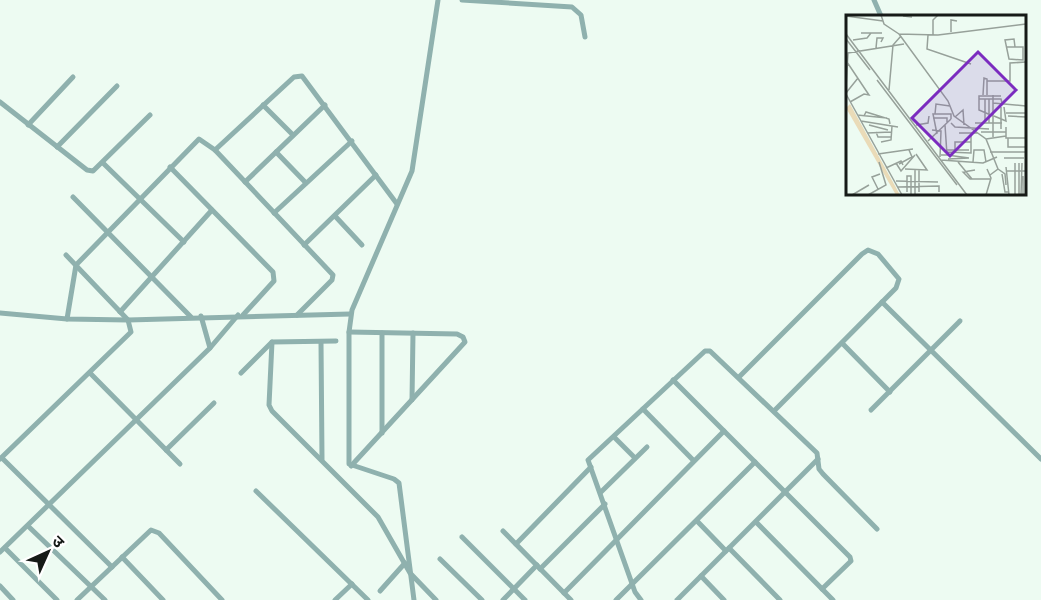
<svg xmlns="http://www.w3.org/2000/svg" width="1041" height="600" font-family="'Fira Sans Condensed','Noto Sans Devanagari',sans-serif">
<rect width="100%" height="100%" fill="#edfbf2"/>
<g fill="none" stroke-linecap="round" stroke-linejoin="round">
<!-- minor -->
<g stroke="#8fb1ae" stroke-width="5">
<polyline points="462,0 572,7 581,15 585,37"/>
<polyline points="874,0 881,16"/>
<polyline points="0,102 87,170 93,171 150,115"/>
<polyline points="263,105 293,135"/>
<polyline points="28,125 73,77"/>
<polyline points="57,147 117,86"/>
<polyline points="215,150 294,77 302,76 397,204"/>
<polyline points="276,152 306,183"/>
<polyline points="103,163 184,242"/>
<polyline points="170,167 273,272 274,281 243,315"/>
<polyline points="245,182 325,105"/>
<polyline points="73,197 191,317"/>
<polyline points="274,213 352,141"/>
<polyline points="335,216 362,245"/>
<polyline points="304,245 376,175"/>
<polyline points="882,302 1041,459"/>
<polyline points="120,312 212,210"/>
<polyline points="0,313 67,319 128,320 350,314"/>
<polyline points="67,319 76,265 199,139 215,150 333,275 332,280 297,315"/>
<polyline points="349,332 457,334 463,337 465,342 351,466"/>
<polyline points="382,333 382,433"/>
<polyline points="272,342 269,405 272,411 378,517 410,573 436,600"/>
<polyline points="321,342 322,459"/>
<polyline points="842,343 890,392"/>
<polyline points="210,348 238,315"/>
<polyline points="90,373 180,464"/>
<polyline points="241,373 272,342 336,341"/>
<polyline points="739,377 862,254 868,250 878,254 899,279 896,288 774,411"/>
<polyline points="673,380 850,557 851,561 822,589"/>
<polyline points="412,400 413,333"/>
<polyline points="643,409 693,460"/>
<polyline points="871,410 960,321"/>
<polyline points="614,437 635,458"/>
<polyline points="166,450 214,403"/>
<polyline points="2,458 112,567"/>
<polyline points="0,459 131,332 128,320 66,255"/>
<polyline points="256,491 368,600"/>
<polyline points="601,492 647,447"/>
<polyline points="697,521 726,551"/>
<polyline points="756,522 833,600"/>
<polyline points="28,526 105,600"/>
<polyline points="503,531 571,600"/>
<polyline points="462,537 525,600"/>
<polyline points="516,544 591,467"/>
<polyline points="5,548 57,600"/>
<polyline points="729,548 780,600"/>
<polyline points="0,552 210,348 201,316"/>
<polyline points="122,557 163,600"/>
<polyline points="440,559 482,600"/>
<polyline points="540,569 605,504"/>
<polyline points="701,576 724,600"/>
<polyline points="0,586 13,600"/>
<polyline points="380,591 405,563"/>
<polyline points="564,593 724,431"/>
<polyline points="77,600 151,530 159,533 222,600"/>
<polyline points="335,600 352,584"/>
<polyline points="414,600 399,483 394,479 349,464 349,332 352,310 412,171 438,0"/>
<polyline points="503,600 537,565"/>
<polyline points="616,600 755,462"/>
<polyline points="641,600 635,592 588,460 705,351 710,351 817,453 819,469 823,474 877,529"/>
<polyline points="677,600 818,459"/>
</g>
</g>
<!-- overview -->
<g transform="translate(846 15)">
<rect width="180" height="180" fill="#edfbf2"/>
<path d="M4,89L54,180H50L0,93Z" fill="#eadbb8"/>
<path fill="none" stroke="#97a19a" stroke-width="1.5" d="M35,0L38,9L53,19M0,1L37,6M66,2L57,1L66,0M105,17V5L111,6M15,18H36M0,19L121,180M82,20L81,34L125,49M87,20V5L92,0M0,24L24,55M7,25L21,23L25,18M160,32H177V45L163,44L159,25L168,24L169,32M30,33L31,23H37L35,27M1,47L23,80L18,79L4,87M31,65L111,170M141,66H164V48L180,47M0,73L2,38L58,29M43,75L47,30L55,21M0,78L12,63M0,79L56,180M137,80L138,63L141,64V80M133,84H155L156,88M139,84V105M147,88L180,91M160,98H180M89,99L90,89L104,91M11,100L41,103M18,101L20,97L43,104L44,109M147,101L133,95V81H155M148,101L160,106L158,92M162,101L180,102M109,102L117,95L118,110M87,103H101V108M15,106L52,112M105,108L109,112L143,114M129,108H156M143,108V84M23,110L42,115M70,110L82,108L83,101M160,112V123H180M155,114V92M86,115L95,116L94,142M30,117L32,122H45M135,117H160M21,118L45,117M113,118H132M91,119L87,99H105V104M147,122V80M162,123V132H180M140,124L160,121M82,126L105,104M35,127L45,125L46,111M101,135H123M101,137L125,138V127M144,137H180M109,138V127H125V118M32,139L67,134M95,140H101L99,110M101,140L123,143M158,143H178M102,144L123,143M95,145L137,148L151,142M112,147L126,164M127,147L128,135H138L140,147M50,148L55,156L69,140M53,149L66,142L63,135M160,152L163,180M40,153L55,146L57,150M59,154L81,155L70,139M152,154L159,159L160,170M69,155V180M73,155V177M129,155L117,157L124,164H144M160,156H180M156,159L159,177H162M144,160L152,154L140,124L108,101L102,86L53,19L92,20L180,9M50,166L92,167M52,172L93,171V177M32,174L26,162L34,159M61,177V161H65V180M6,180L23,170M22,180L40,170L33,147M140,180L145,163L141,154M169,180V148M173,180V148M175,180L176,148M177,180V161"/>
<path fill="#7b2cbf" fill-opacity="0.15" stroke="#7b2cbf" stroke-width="3" d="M132,37L170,75L104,141L66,103Z"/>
<rect width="180" height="180" fill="none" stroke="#161a17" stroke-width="3"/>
</g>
<!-- north arrow -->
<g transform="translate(48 552) rotate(45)" stroke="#ffffff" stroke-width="4.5" paint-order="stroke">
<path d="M0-4.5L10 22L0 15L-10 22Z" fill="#161a17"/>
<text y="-9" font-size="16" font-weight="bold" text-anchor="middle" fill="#161a17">उ</text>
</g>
</svg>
